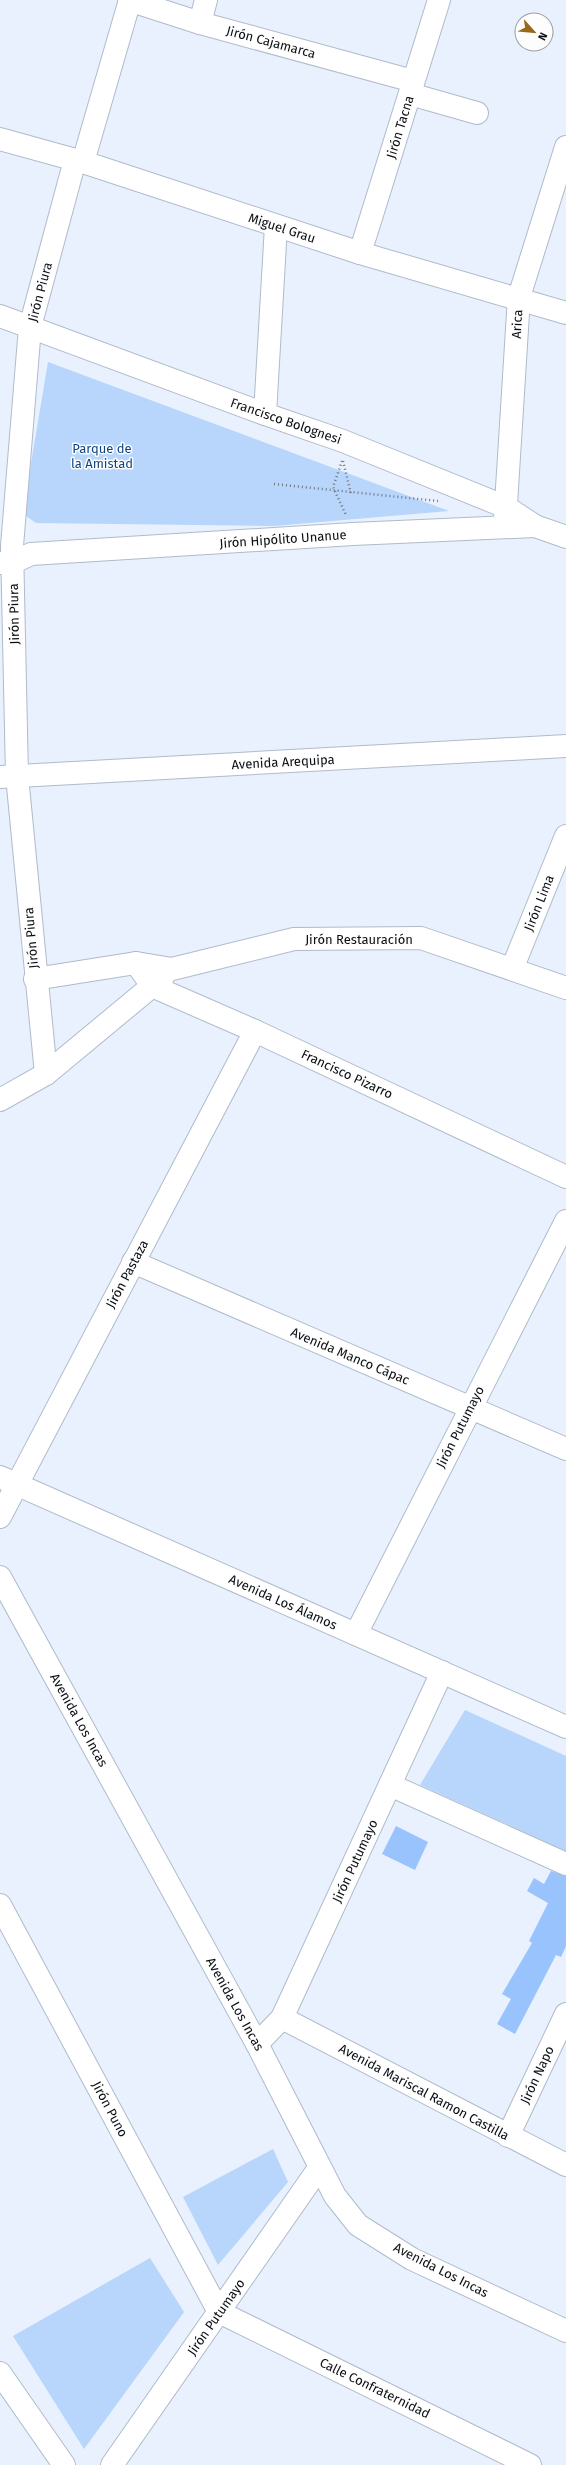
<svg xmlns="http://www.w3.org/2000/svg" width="566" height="2465" font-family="'Fira Sans',sans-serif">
<rect width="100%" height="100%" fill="#e8f1fd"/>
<!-- green -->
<g fill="#b8d5fc">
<polygon points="48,362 449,511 274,526 36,523 26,516 24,505"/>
<polygon points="465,1710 566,1756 566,1851 420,1785"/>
<polygon points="273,2149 288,2182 218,2265 183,2197"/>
<polygon points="150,2258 184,2312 84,2449 13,2336"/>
</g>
<!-- building -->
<g fill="#98c3fc">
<polygon points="396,1826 428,1842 415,1870 382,1854"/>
<polygon points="551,1871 566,1876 566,1946 561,1957 556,1955 515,2034 497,2024 511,1999 502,1994 532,1943 529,1941 548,1903 527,1891 534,1878 544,1884"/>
</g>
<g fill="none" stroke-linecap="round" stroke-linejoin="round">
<defs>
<g id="minor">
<polyline points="129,0 200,23 413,81"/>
<polyline points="200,23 206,0"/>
<polyline points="410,94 477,113"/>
<polyline points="0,139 83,162 360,253 566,313"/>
<polyline points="83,162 130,0"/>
<polyline points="360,253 439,0"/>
<polyline points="0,316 265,414 343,441 506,507 535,526 566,537"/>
<polyline points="265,414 276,226"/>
<polyline points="505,520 519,297 566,147"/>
<polyline points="1,563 14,562 31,554 353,534 535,526"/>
<polyline points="0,777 566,746"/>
<polyline points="136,963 152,986 255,1031 566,1177"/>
<polyline points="512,969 566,836"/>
<polyline points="35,979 136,963 172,969 294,939 421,938 566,988"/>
<polyline points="46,1074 17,776 12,546 30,327 75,160"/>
<polyline points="0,1100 46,1074 163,977"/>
<polyline points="133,1262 566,1449"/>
<polyline points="0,1477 566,1727"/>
<polyline points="0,1517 255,1031"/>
<polyline points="0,1577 257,2044 335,2196 358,2225 412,2259 566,2331"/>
<polyline points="356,1634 566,1221"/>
<polyline points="390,1785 566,1864"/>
<polyline points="0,1905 219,2312 530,2465"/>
<polyline points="282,2018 566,2165"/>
<polyline points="257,2044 282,2018 442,1672"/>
<polyline points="508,2136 566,2014"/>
<polyline points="0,2373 64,2465"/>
<polyline points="112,2465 319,2168"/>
</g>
</defs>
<!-- minor casing -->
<use href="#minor" stroke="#b0bbca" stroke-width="24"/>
<!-- path -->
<g stroke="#6f767d" stroke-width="2.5" stroke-dasharray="1 3" stroke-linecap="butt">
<polyline points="342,461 333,487 346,515"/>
<polyline points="343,461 351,494"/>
<polyline points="274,484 438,501"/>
</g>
<!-- minor -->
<use href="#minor" stroke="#fff" stroke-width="22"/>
</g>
<g text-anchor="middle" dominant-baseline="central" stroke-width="3" stroke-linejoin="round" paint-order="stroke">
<!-- street labels -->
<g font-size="13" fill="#0a0e12" stroke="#fdfdfd">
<text transform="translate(271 42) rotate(15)">Jirón Cajamarca</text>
<text transform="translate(400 127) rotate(-73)">Jirón Tacna</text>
<text transform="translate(282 228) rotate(18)">Miguel Grau</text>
<text transform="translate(40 292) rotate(-75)">Jirón Piura</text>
<text transform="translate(517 324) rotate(-87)">Arica</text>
<text transform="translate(286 421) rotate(19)">Francisco Bolognesi</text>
<text transform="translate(283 539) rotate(-4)">Jirón Hipólito Unanue</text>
<text transform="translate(14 614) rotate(-91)">Jirón Piura</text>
<text transform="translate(283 762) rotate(-3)">Avenida Arequipa</text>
<text transform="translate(539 903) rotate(-68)">Jirón Lima</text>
<text transform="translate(31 938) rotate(-95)">Jirón Piura</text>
<text x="359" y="939">Jirón Restauración</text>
<text transform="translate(347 1074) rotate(25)">Francisco Pizarro</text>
<text transform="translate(127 1274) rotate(-62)">Jirón Pastaza</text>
<text transform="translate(350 1356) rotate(23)">Avenida Manco Cápac</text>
<text transform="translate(460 1427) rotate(-63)">Jirón Putumayo</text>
<text transform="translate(283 1602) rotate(24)">Avenida Los Álamos</text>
<text transform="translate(79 1720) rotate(61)">Avenida Los Incas</text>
<text transform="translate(355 1861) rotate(-65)">Jirón Putumayo</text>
<text transform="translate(235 2004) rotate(61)">Avenida Los Incas</text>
<text transform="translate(537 2075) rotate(-65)">Jirón Napo</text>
<text transform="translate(424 2092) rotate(28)">Avenida Mariscal Ramon Castilla</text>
<text transform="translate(110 2109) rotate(62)">Jirón Puno</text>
<text transform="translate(441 2270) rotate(27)">Avenida Los Incas</text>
<text transform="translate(216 2317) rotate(-55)">Jirón Putumayo</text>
<text transform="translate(375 2388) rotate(26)">Calle Confraternidad</text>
</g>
<!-- park labels -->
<g font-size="13" fill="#104583" stroke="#fdfdfd">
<text x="102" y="448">Parque de<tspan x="102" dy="15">la Amistad</tspan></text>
</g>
</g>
<!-- north arrow -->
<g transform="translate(534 32) rotate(117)"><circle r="19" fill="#fdfdfd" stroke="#9c9d9f"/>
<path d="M0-3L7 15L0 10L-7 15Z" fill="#986919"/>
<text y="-6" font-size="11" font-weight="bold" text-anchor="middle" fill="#0a0e12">N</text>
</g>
</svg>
